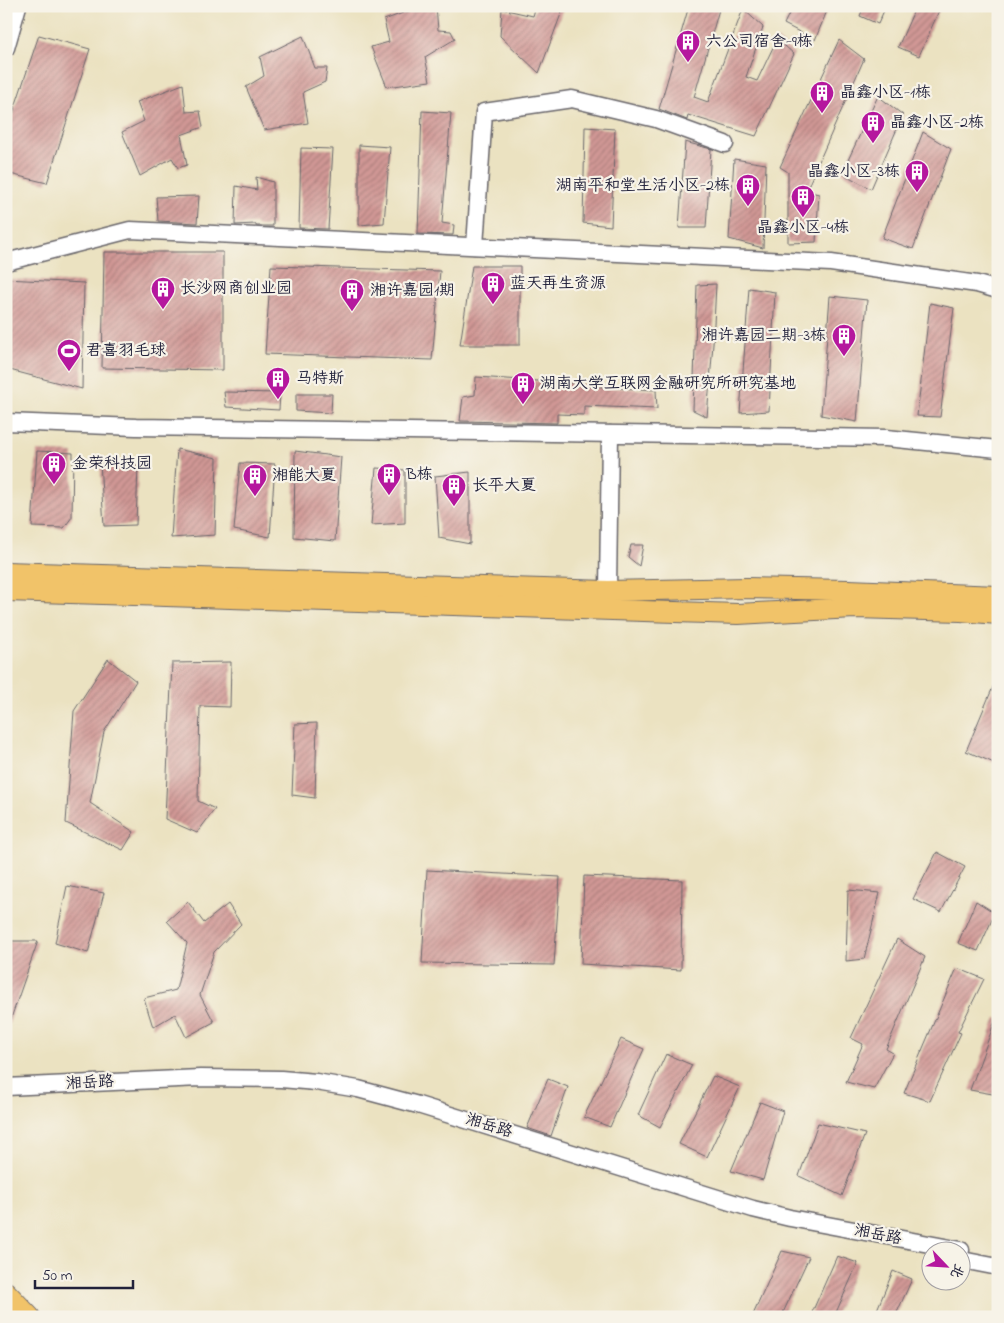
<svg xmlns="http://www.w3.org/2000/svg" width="1004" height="1323" font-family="'Indie Flower','LXGW WenKai TC',sans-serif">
<defs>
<pattern id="building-hatch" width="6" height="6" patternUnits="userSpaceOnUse" patternTransform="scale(1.25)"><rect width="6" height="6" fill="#d19895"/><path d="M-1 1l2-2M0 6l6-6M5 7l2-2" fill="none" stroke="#a97c7b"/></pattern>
</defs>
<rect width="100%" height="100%" fill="#f7f3e8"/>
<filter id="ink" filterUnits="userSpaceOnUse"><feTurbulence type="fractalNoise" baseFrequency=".02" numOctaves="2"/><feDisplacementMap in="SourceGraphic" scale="10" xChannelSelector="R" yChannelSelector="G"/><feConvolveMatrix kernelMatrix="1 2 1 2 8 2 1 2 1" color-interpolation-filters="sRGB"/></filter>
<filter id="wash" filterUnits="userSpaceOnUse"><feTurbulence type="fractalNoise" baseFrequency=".0096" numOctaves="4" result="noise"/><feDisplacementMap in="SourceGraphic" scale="20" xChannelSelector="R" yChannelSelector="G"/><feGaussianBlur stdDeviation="1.12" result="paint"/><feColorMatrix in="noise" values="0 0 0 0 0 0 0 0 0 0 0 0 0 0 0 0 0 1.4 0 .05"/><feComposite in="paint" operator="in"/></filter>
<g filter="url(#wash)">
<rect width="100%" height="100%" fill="#ebe2c1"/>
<g id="blocks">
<!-- building -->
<g fill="url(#building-hatch)">
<polygon points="422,6 436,6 438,30 451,31 455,39 425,57 430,81 387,87 371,47 389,42 384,20"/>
<polygon points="536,6 564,6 539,73 500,36 502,9 533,16"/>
<polygon points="689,6 720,6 694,97 708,102 743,9 763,27 746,77 757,81 777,39 794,54 756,136 688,115 687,120 659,109"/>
<polygon points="793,6 829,6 815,40 784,24"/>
<polygon points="864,6 886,6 878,24 860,16"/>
<polygon points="916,6 941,6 919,56 898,47"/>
<polygon points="39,35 90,49 47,183 6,173 6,134"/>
<polygon points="303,36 315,68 327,68 325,82 303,92 308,123 264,130 246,87 264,76 260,57"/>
<polygon points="839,40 864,59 806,191 819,194 816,242 788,243 788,172 780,167"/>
<polygon points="183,84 186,112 200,111 203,127 181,135 187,165 178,168 172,158 140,176 122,132 144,121 137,102"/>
<polygon points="878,96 903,115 871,189 842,173"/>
<polygon points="422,111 451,113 442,223 454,225 453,235 418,234"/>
<polygon points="585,127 615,129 611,226 583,223"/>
<polygon points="923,132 951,149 913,249 882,238"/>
<polygon points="685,142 711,149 706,228 679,228"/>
<polygon points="359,145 390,147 384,223 359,225"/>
<polygon points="301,148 333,149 328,229 299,228"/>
<polygon points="734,159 766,164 763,248 729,239"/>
<polygon points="256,177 273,182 273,226 256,226 256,224 235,225 236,186 257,190"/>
<polygon points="199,196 197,223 158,221 156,197"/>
<polygon points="104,252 223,252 223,370 102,368"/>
<polygon points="271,266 440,271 432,360 265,354"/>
<polygon points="472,266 520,266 520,345 460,345"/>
<polygon points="6,279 84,283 82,389 6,369"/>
<polygon points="716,284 713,344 707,417 693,410 697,285"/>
<polygon points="749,288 775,292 769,411 740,413"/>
<polygon points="830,296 867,300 857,422 821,415"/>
<polygon points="930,303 954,308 940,417 917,416"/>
<polygon points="476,377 584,384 584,386 656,390 657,409 584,406 584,415 557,414 557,423 460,421 463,397 475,395"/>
<polygon points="224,392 280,393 279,410 226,407"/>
<polygon points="296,394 332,394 331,413 296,411"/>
<polygon points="177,449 217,458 215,535 171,538"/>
<polygon points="37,451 73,453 72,517 64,528 32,527"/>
<polygon points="295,451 341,457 335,541 294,537"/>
<polygon points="100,462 138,465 136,525 104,526"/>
<polygon points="240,463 275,464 270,537 234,530"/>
<polygon points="376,468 405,470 405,523 371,525"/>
<polygon points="470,472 470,544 439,538 435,476"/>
<polygon points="631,545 643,545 639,566 628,557"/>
<polygon points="108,659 136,681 104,732 90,803 134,832 123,850 66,823 74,711"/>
<polygon points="231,662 230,707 200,706 198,801 215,809 197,833 165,819 172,663"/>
<polygon points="998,675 998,753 994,763 966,751"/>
<polygon points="317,723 315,798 292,795 295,724"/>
<polygon points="937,852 965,867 941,912 913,899"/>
<polygon points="427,870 560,877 554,965 422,963"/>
<polygon points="584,876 682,880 681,970 581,964"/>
<polygon points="67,886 104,893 88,953 55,943"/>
<polygon points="848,890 880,893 864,959 846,961"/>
<polygon points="976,901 995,913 978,951 958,943"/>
<polygon points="188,902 204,923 228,904 241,924 214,952 200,995 214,1022 186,1037 175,1014 153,1027 144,998 176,990 187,943 167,921"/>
<polygon points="897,939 925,957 886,1049 893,1053 874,1089 846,1082 863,1044 851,1038"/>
<polygon points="6,941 38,941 8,1027 6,1027"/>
<polygon points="957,968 984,979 958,1032 961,1033 930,1101 904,1093"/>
<polygon points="996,1018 998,1018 998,1095 970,1090"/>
<polygon points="621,1039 644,1049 610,1127 584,1117"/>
<polygon points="666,1054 692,1065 660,1127 638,1115"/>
<polygon points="713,1076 740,1087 707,1157 679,1144"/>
<polygon points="548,1079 568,1087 551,1136 527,1128"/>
<polygon points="760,1102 783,1111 763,1180 731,1171"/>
<polygon points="818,1123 865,1134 842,1196 799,1176"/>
<polygon points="782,1251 809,1257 781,1317 752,1317"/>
<polygon points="837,1256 858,1263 834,1317 810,1317"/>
<polygon points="893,1271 912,1279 895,1317 874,1317"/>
</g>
</g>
</g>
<g filter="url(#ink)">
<use href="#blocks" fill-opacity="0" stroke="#68656a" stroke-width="1"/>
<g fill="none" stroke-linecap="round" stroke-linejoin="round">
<defs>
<g id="minor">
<polyline points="6,48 18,6"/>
<polyline points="475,246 484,112 572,99 656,119 725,144"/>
<polyline points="6,262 130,230 831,263 977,284 998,290"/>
<polyline points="6,422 136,427 886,438 998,449"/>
<polyline points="608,591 610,434"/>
<polyline points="6,1087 200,1078 281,1079 316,1082 358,1089 418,1105 753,1209 790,1218 961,1250"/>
<polyline points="962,1260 998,1267"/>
</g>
<g id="major">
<polyline points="6,572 608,591 747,588 849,590 998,596"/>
<polyline points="6,591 738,614 855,608 961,611 998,614"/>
<polyline points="6,1292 30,1317"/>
</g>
</defs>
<!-- minor casing -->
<use href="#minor" stroke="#68656a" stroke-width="19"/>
<!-- major casing -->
<use href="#major" stroke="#68656a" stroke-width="22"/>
<!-- minor -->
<use href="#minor" stroke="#fff" stroke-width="16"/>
<!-- major -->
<use href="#major" stroke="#f1c369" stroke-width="20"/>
</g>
</g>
<!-- icons -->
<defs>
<symbol id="building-pin" viewBox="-11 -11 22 30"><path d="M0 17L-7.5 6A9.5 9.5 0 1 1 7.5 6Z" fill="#b5179e" stroke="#f7f3e8"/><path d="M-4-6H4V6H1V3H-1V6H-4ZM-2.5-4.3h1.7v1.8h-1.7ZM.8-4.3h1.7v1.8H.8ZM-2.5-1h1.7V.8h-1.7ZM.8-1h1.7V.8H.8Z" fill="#fff"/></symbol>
<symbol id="stadium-pin" viewBox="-11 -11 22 30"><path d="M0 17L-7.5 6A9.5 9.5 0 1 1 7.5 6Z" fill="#b5179e" stroke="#f7f3e8"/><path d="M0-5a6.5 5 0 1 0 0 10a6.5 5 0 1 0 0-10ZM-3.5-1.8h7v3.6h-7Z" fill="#fff"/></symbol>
</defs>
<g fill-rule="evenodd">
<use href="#building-pin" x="674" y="28" width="28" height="38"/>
<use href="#building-pin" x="808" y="79" width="28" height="38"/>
<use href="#building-pin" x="859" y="109" width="28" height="38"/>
<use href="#building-pin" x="903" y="158" width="28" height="38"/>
<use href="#building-pin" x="734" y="172" width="28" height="38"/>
<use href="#building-pin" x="789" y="183" width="28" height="38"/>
<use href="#building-pin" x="479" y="270" width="28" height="38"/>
<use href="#building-pin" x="149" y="275" width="28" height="38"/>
<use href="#building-pin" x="338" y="277" width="28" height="38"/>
<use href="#building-pin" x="830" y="322" width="28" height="38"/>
<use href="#stadium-pin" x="55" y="337" width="28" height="38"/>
<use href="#building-pin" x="264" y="365" width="28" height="38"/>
<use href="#building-pin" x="509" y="370" width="28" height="38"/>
<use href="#building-pin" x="40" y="450" width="28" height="38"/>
<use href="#building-pin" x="375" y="461" width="28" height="38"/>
<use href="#building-pin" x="241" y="462" width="28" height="38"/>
<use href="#building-pin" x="440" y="472" width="28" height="38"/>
</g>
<g text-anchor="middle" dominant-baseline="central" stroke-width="4.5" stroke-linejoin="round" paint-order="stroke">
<!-- poi labels -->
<g font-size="16" fill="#22223b" stroke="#f7f3e8" text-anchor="start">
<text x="706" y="42">六公司宿舍-9栋</text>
<text x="840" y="93">晶鑫小区-1栋</text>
<text x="890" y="123">晶鑫小区-2栋</text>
<text x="900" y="172" text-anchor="end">晶鑫小区-3栋</text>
<text x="730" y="186" text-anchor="end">湖南平和堂生活小区-2栋</text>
<text x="803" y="228" text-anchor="middle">晶鑫小区-4栋</text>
<text x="510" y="284">蓝天再生资源</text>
<text x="180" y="289">长沙网商创业园</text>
<text x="370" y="291">湘许嘉园1期</text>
<text x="826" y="336" text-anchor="end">湘许嘉园二期-3栋</text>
<text x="86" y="351">君喜羽毛球</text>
<text x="296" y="379">马特斯</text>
<text x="540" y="384">湖南大学互联网金融研究所研究基地</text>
<text x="72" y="464">金荣科技园</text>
<text x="406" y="475">B栋</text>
<text x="272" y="476">湘能大夏</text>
<text x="472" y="486">长平大夏</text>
</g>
<!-- street labels -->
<g font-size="16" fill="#22223b" stroke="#f7f3e8">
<text transform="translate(90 1083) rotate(-3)">湘岳路</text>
<text transform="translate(489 1126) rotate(17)">湘岳路</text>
<text transform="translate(878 1235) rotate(11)">湘岳路</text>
</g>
</g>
<!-- margin -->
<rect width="1004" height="1323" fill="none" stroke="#f7f3e8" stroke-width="25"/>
<!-- north arrow -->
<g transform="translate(946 1266) rotate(115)"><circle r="24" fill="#f7f3e8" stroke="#a29fa3"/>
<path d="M0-4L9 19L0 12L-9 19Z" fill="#b5179e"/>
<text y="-8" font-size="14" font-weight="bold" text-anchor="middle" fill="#22223b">北</text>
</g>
<!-- scale -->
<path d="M35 1280v8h98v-8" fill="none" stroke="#22223b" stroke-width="2.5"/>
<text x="42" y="1280" font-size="15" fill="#22223b" stroke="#f7f3e8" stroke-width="4" paint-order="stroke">50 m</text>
</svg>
